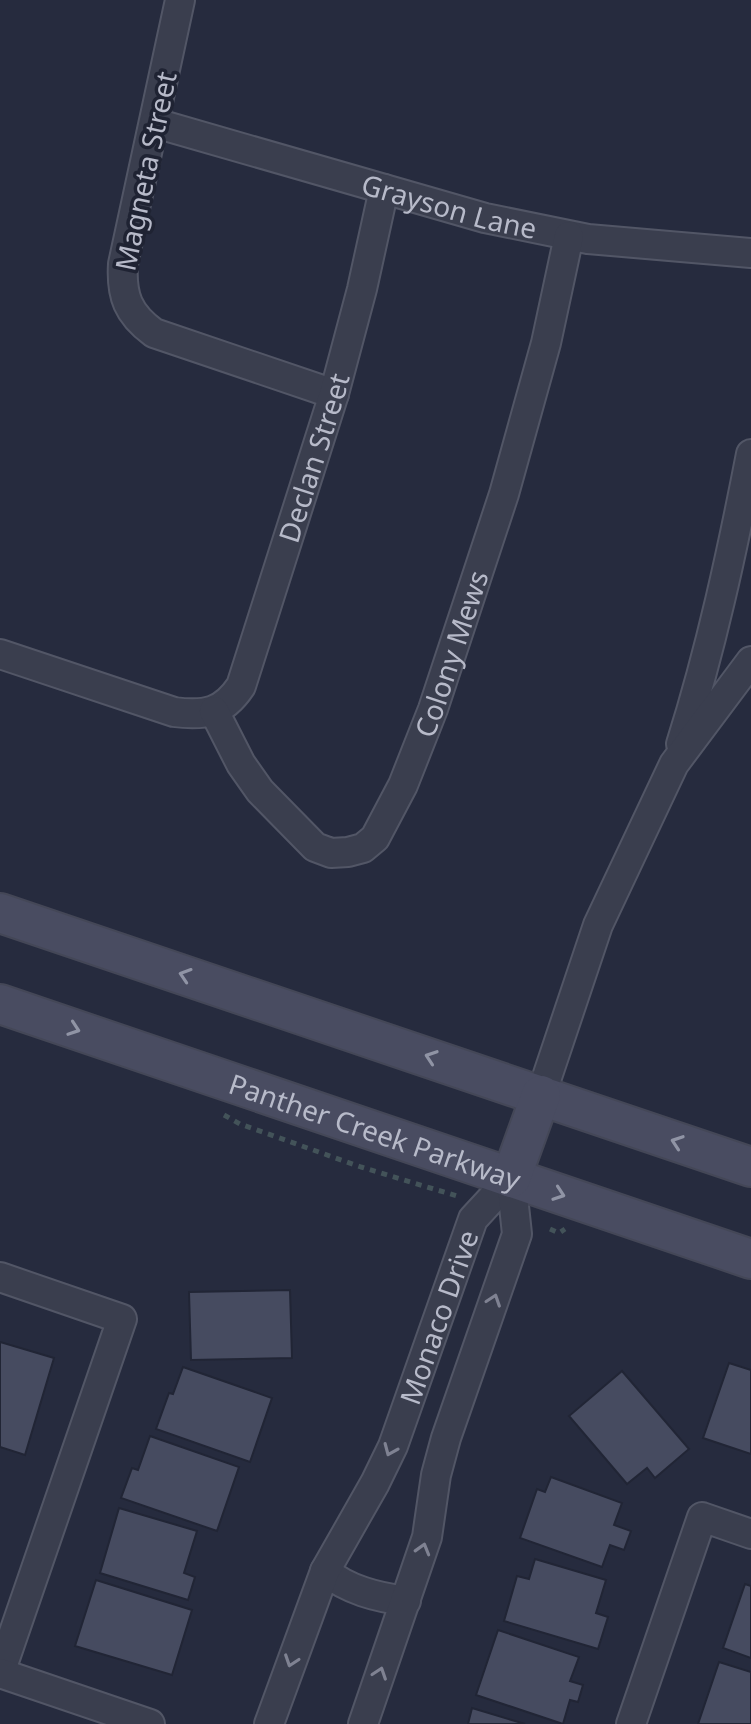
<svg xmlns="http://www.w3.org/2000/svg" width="751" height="1724" font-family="'Noto Sans',sans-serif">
<rect width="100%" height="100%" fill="#262b3e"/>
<!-- building -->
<g fill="#464b60" stroke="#212535" stroke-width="2">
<polygon points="290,1290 292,1358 191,1360 189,1292"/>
<polygon points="0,1342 54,1358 25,1455 0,1447"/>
<polygon points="729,1363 751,1370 751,1454 703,1438"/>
<polygon points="183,1367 272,1398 250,1462 156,1429 169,1393 173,1394"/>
<polygon points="622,1371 689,1449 655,1478 647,1468 627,1484 569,1416"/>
<polygon points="150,1436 239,1467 217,1531 121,1498 132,1468 138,1470"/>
<polygon points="551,1477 622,1503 614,1525 631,1531 624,1550 610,1545 602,1567 520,1538 537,1489 545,1492"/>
<polygon points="119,1508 197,1531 184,1573 195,1577 188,1600 100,1573"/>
<polygon points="535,1559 606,1580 596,1613 608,1617 598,1649 504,1621 517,1576 529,1579"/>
<polygon points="96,1580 192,1610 172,1675 75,1646"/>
<polygon points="745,1584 751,1586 751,1658 723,1648"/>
<polygon points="498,1630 579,1657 570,1681 583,1685 578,1702 570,1700 563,1724 476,1695"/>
<polygon points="719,1662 751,1672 751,1724 698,1724"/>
<polygon points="472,1708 525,1724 468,1724"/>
</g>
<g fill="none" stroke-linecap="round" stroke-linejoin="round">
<defs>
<g id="street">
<path d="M180,0L123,264C121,296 128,314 154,333L334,394"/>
<path id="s1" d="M155,123L485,218L588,239L751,253"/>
<path id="s2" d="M0,654L174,712C205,716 223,713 241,686L334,394L362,289L384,189"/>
<path id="s3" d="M214,711L241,764L260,791L315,847L331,853L348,852L363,848L375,838L403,785L433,709L504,494L546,343L569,236"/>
<path d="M681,744C711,649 732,552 751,454"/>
<polyline points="541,1095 598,925 674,764 751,661"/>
<polyline points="0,1277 122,1319 0,1673"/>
<path d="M325,1571C348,1590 376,1597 406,1601"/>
<polyline points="0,1673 150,1724"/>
<path id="s4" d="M269,1724L325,1571L375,1483L393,1446L473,1219L511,1178"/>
<polyline points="363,1724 427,1537 436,1475 446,1438 517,1234 511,1178"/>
<polyline points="631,1724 702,1517 751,1534"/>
</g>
<g id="secondary">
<polyline points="0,913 751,1167"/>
<path id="s5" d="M0,1004L751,1259"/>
<polyline points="511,1178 541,1095"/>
</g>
</defs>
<!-- street casing -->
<use href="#street" stroke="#525666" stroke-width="32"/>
<!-- secondary casing -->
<use href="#secondary" stroke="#444757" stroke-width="42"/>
<!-- path -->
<g stroke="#435359" stroke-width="5" stroke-dasharray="6 6" stroke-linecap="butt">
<polyline points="224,1115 240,1124 361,1167 457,1196"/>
<polyline points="550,1229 559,1233 565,1229"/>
</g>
<!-- street -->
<use href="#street" stroke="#3a3e4e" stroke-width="28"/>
<!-- secondary -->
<use href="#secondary" stroke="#494c61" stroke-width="38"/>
</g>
<!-- one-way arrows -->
<defs><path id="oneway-chevron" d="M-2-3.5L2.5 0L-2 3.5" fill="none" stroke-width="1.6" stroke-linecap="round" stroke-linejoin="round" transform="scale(2)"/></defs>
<g stroke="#9094a5">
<use href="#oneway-chevron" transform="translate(185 975) rotate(-162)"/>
<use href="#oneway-chevron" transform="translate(74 1029) rotate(19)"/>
<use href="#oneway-chevron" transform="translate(431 1057) rotate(-161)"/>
<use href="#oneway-chevron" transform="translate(677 1142) rotate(-161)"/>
<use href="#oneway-chevron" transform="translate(559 1194) rotate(19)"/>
</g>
<g stroke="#7f8292">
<use href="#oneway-chevron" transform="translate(494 1300) rotate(-71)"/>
<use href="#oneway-chevron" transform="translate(390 1450) rotate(113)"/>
<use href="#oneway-chevron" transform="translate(423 1549) rotate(-74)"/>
<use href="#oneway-chevron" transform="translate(291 1661) rotate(109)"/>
<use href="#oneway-chevron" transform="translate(380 1673) rotate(-71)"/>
</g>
<g text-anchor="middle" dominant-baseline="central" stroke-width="7" stroke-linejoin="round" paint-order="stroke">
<!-- street labels -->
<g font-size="28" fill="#b7bac9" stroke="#1f2333">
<text transform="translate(145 171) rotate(-78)">Magneta Street</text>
<text stroke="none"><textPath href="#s1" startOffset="306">Grayson Lane</textPath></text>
<text stroke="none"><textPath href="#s2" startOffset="500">Declan Street</textPath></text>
<text stroke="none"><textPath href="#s3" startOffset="436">Colony Mews</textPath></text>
<text stroke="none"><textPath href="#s5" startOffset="396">Panther Creek Parkway</textPath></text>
<text stroke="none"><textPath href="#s4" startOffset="442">Monaco Drive</textPath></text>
</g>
</g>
</svg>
